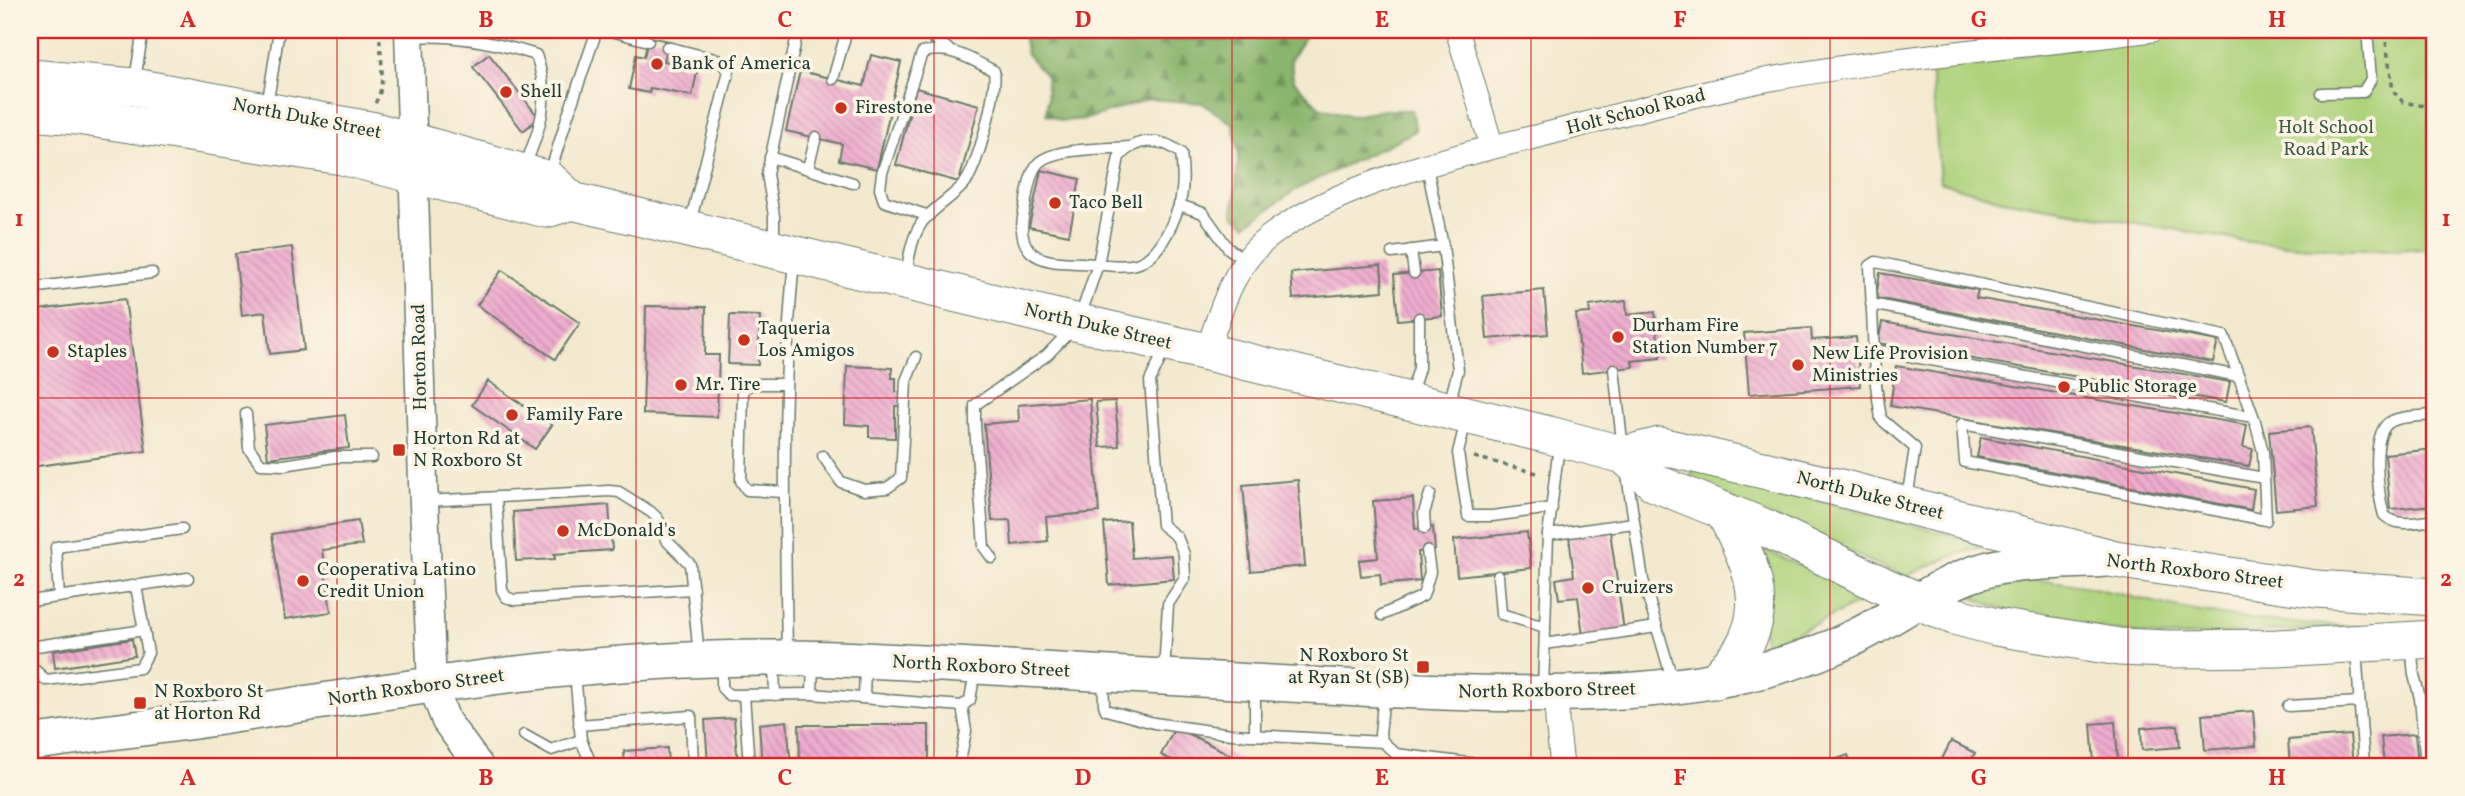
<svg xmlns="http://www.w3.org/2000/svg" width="2465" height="796" font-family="Vollkorn,serif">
<defs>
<pattern id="forest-firs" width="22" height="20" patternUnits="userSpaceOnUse" patternTransform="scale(1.75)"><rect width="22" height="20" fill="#8ab56c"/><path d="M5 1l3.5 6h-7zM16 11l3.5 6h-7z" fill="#70945a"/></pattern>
<pattern id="building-back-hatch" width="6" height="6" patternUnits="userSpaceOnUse" patternTransform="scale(1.75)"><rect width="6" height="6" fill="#f0accf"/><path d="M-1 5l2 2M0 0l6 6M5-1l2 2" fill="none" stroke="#c28da9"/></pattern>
</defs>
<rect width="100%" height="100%" fill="#fcf5e5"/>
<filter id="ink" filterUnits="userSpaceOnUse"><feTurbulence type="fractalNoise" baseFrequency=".0143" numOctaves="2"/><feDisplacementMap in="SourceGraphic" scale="14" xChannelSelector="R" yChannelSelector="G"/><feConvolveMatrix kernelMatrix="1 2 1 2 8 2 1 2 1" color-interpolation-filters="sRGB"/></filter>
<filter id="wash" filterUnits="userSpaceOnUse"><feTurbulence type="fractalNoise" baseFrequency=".00686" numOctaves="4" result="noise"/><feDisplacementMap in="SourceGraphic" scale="28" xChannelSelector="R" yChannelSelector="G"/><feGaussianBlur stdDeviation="1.57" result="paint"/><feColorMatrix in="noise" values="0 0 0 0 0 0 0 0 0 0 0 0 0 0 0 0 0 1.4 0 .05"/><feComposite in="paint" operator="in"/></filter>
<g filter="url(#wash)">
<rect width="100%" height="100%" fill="#f3e9cf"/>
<!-- green -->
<g fill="#aed37d" stroke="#668858" stroke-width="2">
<polygon points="2199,30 2435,30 2435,249 2347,250 2249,242 2002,200 1940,182 1931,67"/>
<polygon points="1694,468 1990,545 1949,557 1905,577 1689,480"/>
<polygon points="1761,548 1867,595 1867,599 1792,635 1764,645"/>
<path d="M2020,580C2082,579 2141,602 2201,612C2254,621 2308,624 2362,627L2161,637L2030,618L1998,608L1964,594L1966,591Z"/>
</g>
<!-- forest -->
<polygon fill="url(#forest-firs)" stroke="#547950" stroke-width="2" points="1022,30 1046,30 1089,40 1230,40 1283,36 1296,30 1309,30 1291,59 1293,80 1319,107 1352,116 1384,110 1412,110 1416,131 1297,189 1246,225 1233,215 1239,155 1233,124 1202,103 1149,99 1086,119 1063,121 1046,114 1048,98 1046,76 1027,54"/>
<g id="blocks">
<!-- building -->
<g fill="url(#building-back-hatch)">
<polygon points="649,37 669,41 664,61 698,68 692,96 650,88 649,93 629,89 636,55 644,57"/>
<polygon points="489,54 539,118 523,131 473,67"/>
<polygon points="871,55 901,62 877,169 839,160 842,144 786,131 800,71 864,86"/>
<polygon points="916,88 979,105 959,182 896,165"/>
<polygon points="2435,125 2435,148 2431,149 2428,126"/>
<polygon points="1041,170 1080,179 1069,235 1029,227"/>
<polygon points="292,247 304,350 270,354 265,312 242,315 235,254"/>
<polygon points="1381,265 1383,291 1293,299 1291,273"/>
<polygon points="502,270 580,323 555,359 477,305"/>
<polygon points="1438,271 1442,316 1398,320 1394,275"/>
<polygon points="1880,273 1978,290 1976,298 2218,341 2213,362 1876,298"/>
<polygon points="1544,290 1548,334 1487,339 1483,296"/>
<polygon points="125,299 146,451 30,467 30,311"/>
<polygon points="1626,301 1627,315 1655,312 1660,358 1632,361 1633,367 1582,373 1576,314 1590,313 1589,306"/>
<polygon points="646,306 706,307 705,355 719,355 717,417 643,414"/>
<polygon points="730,315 760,316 758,365 728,364"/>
<polygon points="1882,322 2230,382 2226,402 1878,343"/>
<polygon points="1811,328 1812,340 1856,337 1860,386 1749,394 1744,333"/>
<polygon points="847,366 892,368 892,378 896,378 896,392 901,393 900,406 895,406 895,438 869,437 869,426 845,424"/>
<polygon points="1896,366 2247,425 2243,447 2253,449 2249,466 1890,406"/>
<polygon points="488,381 552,425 535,449 472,405"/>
<polygon points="1090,399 1099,512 1046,517 1048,541 1012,545 1010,520 992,521 984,424 1019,421 1018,405"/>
<polygon points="1115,401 1119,446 1100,447 1096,402"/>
<polygon points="345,415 349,448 268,458 264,425"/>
<polygon points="2311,427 2318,506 2276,510 2269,431"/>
<polygon points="1981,437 2254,489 2251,510 1977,457"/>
<polygon points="2435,449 2435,505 2390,509 2385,454"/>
<polygon points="1298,480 1305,566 1251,571 1243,485"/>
<polygon points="1413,498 1415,529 1433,527 1435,550 1418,552 1420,581 1381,585 1380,574 1361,576 1359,560 1378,558 1373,501"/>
<polygon points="609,505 612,550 554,554 555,559 516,561 513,512"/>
<polygon points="358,521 362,545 322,550 331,612 285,619 272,534"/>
<polygon points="1129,521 1132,558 1172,555 1174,579 1109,585 1104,523"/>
<polygon points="1610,531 1624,631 1583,636 1578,597 1559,599 1556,579 1574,576 1569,536"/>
<polygon points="1527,532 1531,568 1457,576 1454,540"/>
<polygon points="132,639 135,656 55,668 53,651"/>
<polygon points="2253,711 2256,746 2205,750 2202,715"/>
<polygon points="734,718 738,766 708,766 705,720"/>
<polygon points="787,721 791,766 762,766 759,724"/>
<polygon points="2115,722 2118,761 2094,763 2091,724"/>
<polygon points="799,725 929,725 929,766 800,766"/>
<polygon points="2178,725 2180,747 2142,750 2141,728"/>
<polygon points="1175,727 1253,766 1184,766 1161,755"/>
<polygon points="2415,734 2418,766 2384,766 2381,737"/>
<polygon points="2350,735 2353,766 2290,766 2288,740"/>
<polygon points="1951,741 1975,753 1968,766 1947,766 1940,763"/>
<polygon points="667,748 668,766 625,766 624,751"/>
<polygon points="1848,755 1852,766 1818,766"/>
</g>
</g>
</g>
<g filter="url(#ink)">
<use href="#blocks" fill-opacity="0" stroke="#69796a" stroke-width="2"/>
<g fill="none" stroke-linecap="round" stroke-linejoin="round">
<defs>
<g id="service">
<polyline points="156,30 227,33 267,30"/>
<polyline points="608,30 648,41"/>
<polyline points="923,30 948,49"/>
<path d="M410,37C453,34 495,42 536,55C551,98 541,128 524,168"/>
<polyline points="667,47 719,60 729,71 690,223"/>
<polyline points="833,79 847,30"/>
<polyline points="135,80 143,30"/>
<polyline points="2321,93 2363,92 2371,79 2367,30"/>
<polyline points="267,107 279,30"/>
<polyline points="770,157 853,183"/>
<polyline points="1427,166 1443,246 1458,370 1449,405"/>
<polyline points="808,168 816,137"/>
<polyline points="550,173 567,118 597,30"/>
<polyline points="1179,205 1203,213 1228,248 1247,262"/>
<polyline points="774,244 774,216 767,174 798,30"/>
<polyline points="1411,250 1414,273"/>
<polyline points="1392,253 1443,246"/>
<path d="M906,275C909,258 911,239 921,224C928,212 953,197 964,184C977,170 998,89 994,71C971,59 948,44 922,53L882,173L880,189L884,201L929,216"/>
<polyline points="30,288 152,273"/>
<polyline points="1871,304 2238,376"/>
<polyline points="1874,350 2253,417"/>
<polyline points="1614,369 1623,450"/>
<polyline points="1411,394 1419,368 1419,318"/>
<polyline points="246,414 249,448 261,464 284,465 335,457 372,457"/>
<path d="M2435,417L2430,415C2418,417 2402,416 2392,421C2369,430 2378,496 2384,515C2397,528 2418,522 2435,520"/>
<polyline points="1466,420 1458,453 1468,516 1492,516 1552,508"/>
<polyline points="823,456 841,482 864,490 887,488 901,478 906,381 916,357"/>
<polyline points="1626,469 1643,580 1673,682"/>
<polyline points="784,492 747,490 741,481 743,390 751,384 786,384"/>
<polyline points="496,497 502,590 506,597 514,600 693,589"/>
<polyline points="1907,499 1915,448 1881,419 1875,378 1870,266 1876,262 2224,336 2255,421 2263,452 2266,520 1965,462 1962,424 2264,478"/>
<polyline points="426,501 609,491 619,492 651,512 658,519 666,540 690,564 699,656"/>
<polyline points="1425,528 1424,513 1430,494"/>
<polyline points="1548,535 1633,523"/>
<path d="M992,558L984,547L975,426V405L1047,355L1078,323L1098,264L1119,157C1136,137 1161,137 1181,153C1183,169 1184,190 1179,206C1172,226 1158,258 1136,264C1120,268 1099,264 1082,263C1066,262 1045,264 1031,252C1020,241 1021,226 1024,212C1027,197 1028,178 1036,166C1048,147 1107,149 1128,147"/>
<polyline points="1498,576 1501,614 1545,627"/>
<polyline points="59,597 56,547 182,529"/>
<polyline points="30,601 188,578"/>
<polyline points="1382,615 1423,596 1430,572 1427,551"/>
<polyline points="1545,644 1656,627"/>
<polyline points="2411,644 2414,675 2420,698 2426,766"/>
<polyline points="30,647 144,630"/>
<polyline points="2356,648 2364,766"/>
<path d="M787,654C785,523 781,392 794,261"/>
<polyline points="813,661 812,694 962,706 970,700 975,672"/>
<polyline points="774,664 775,695"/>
<polyline points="722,665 722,688 729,695 812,694"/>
<polyline points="30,666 46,680 140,668 148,653 136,586"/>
<polyline points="575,673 581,740 592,766"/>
<polyline points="1164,673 1168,604 1185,578 1184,554 1177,537 1162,525 1150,381 1165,349"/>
<polyline points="1103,677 1104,705 1106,710 1154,723 1231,734 1383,742"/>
<polyline points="1543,690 1548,535 1559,445"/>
<polyline points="1384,692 1380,735 1383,742 1396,754 1493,766"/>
<polyline points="744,695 749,766"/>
<polyline points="864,698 865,666"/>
<polyline points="2288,706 2359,702"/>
<polyline points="579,725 691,716 693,766"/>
<polyline points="1255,734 1255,685"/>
<polyline points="524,735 551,750 581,740"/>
<polyline points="959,766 966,731 962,706"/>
</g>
<g id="minor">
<polyline points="1457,30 1492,147"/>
<path d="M1207,352C1220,312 1233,264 1269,237C1338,184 1454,156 1539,136C1612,117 1686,96 1760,81C1889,57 2022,47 2152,30"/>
<polyline points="1558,693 1557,720 1562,766"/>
</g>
<polyline id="tertiary" points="409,30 423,482 432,684 446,721 479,766"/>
<path id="primary" d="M30,743C89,734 149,728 208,719C400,689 591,656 786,658C860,658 935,664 1008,668C1114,674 1220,681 1326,686C1424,692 1523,697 1622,691C1702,686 1785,672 1857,636C1898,616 1936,585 1979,572C2013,560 2068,562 2105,559"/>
<g id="trunk">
<polyline points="30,78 134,87 375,131 549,180 572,201 1053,317 1207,352 1549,435 1624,455 1655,483 1768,529 1888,588 1954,616 1996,627 2119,647 2169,649 2277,648 2435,639"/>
<polyline points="30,112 77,116 342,156 546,209 572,201"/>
<polyline points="1624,455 1660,446 1836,487 2115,559 2316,589 2435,597"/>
<path d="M1716,680C1724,671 1734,661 1741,651C1773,602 1746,556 1724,511"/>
</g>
</defs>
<!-- service casing -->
<use href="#service" stroke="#69796a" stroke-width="13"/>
<!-- minor casing -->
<use href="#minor" stroke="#69796a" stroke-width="25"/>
<!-- tertiary casing -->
<use href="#tertiary" stroke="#69796a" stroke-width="31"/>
<!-- primary casing -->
<use href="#primary" stroke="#69796a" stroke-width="38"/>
<!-- trunk casing -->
<use href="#trunk" stroke="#69796a" stroke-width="39"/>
<!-- path -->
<g stroke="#69796a" stroke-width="3.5" stroke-dasharray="5 5" stroke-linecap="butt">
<polyline points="2386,42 2393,91 2403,102 2435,108"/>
<path d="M375,103C387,88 380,49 379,30"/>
<polyline points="1474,457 1541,474"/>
</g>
<!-- service -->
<use href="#service" stroke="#fff" stroke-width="10"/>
<!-- minor -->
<use href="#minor" stroke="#fff" stroke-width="23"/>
<!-- tertiary -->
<use href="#tertiary" stroke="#fff" stroke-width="28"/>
<!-- primary -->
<use href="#primary" stroke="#fff" stroke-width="35"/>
<!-- trunk -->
<use href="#trunk" stroke="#fff" stroke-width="37"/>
</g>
</g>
<!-- grid -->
<path fill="none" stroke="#d62828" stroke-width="2" stroke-opacity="0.55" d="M337,30V766M636,30V766M934,30V766M1232,30V766M1531,30V766M1830,30V766M2128,30V766M30,398H2435"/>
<!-- markers -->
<g fill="#c8321e" stroke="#fcf5e5" stroke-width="2.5">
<circle cx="657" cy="64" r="7"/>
<circle cx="506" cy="92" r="7"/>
<circle cx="841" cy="108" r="7"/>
<circle cx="1055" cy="203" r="7"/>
<circle cx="1618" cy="337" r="7"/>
<circle cx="744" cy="340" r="7"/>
<circle cx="53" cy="352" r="7"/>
<circle cx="1798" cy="365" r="7"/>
<circle cx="681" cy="385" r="7"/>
<circle cx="2064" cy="387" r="7"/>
<circle cx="512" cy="415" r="7"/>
<rect x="392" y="443" width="14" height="14" rx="3.5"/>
<circle cx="563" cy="531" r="7"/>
<circle cx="303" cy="581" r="7"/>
<circle cx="1588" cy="588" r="7"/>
<rect x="1416" y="660" width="14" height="14" rx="3.5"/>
<rect x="133" y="696" width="14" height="14" rx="3.5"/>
</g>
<g text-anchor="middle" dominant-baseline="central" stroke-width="7" stroke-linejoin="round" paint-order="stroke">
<!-- poi labels -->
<g font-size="19" fill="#1f3d34" stroke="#fcf5e5" text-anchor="start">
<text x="671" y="64">Bank of America</text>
<text x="520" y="92">Shell</text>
<text x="855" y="108">Firestone</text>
<text x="1069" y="203">Taco Bell</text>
<text x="1632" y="326">Durham Fire<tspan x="1632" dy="22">Station Number 7</tspan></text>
<text x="758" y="329">Taqueria<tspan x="758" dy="22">Los Amigos</tspan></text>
<text x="67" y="352">Staples</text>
<text x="1812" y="354">New Life Provision<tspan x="1812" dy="22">Ministries</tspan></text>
<text x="695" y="385">Mr. Tire</text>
<text x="2078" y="387">Public Storage</text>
<text x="526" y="415">Family Fare</text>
<text x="413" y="439">Horton Rd at<tspan x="413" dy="22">N Roxboro St</tspan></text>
<text x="577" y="531">McDonald's</text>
<text x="317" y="570">Cooperativa Latino<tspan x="317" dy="22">Credit Union</tspan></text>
<text x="1602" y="588">Cruizers</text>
<text x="1409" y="656" text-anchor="end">N Roxboro St<tspan x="1409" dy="22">at Ryan St (SB)</tspan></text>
<text x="154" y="692">N Roxboro St<tspan x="154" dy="22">at Horton Rd</tspan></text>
</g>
<!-- street labels -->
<g font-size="19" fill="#1f3d34" stroke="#fcf5e5">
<text transform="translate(1636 112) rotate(-14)">Holt School Road</text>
<text transform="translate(307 119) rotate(11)">North Duke Street</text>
<text transform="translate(1098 327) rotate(13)">North Duke Street</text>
<text transform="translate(420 357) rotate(-91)">Horton Road</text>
<text transform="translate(1870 496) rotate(14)">North Duke Street</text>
<text transform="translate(2195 572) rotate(7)">North Roxboro Street</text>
<text transform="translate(981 667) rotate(3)">North Roxboro Street</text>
<text transform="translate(416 688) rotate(-8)">North Roxboro Street</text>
<text transform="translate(1547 691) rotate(-1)">North Roxboro Street</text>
</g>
<!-- park labels -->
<g font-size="19" fill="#3c5b43" stroke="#fcf5e5">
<text x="2326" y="128">Holt School<tspan x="2326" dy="22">Road Park</tspan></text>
</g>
</g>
<!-- margin -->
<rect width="2465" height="796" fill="none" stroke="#fcf5e5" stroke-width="77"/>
<rect x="38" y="38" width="2388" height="720" fill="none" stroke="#d62828" stroke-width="2.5"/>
<g font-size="23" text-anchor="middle" font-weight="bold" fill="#d62828">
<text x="188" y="27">A</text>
<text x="486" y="27">B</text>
<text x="785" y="27">C</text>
<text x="1083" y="27">D</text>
<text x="1382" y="27">E</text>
<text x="1680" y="27">F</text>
<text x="1979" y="27">G</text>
<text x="2277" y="27">H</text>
<text x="19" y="226">1</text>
<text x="2446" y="226">1</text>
<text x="19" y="586">2</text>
<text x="2446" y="586">2</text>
<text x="188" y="785">A</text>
<text x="486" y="785">B</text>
<text x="785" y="785">C</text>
<text x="1083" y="785">D</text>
<text x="1382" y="785">E</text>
<text x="1680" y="785">F</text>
<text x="1979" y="785">G</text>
<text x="2277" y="785">H</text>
</g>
</svg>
